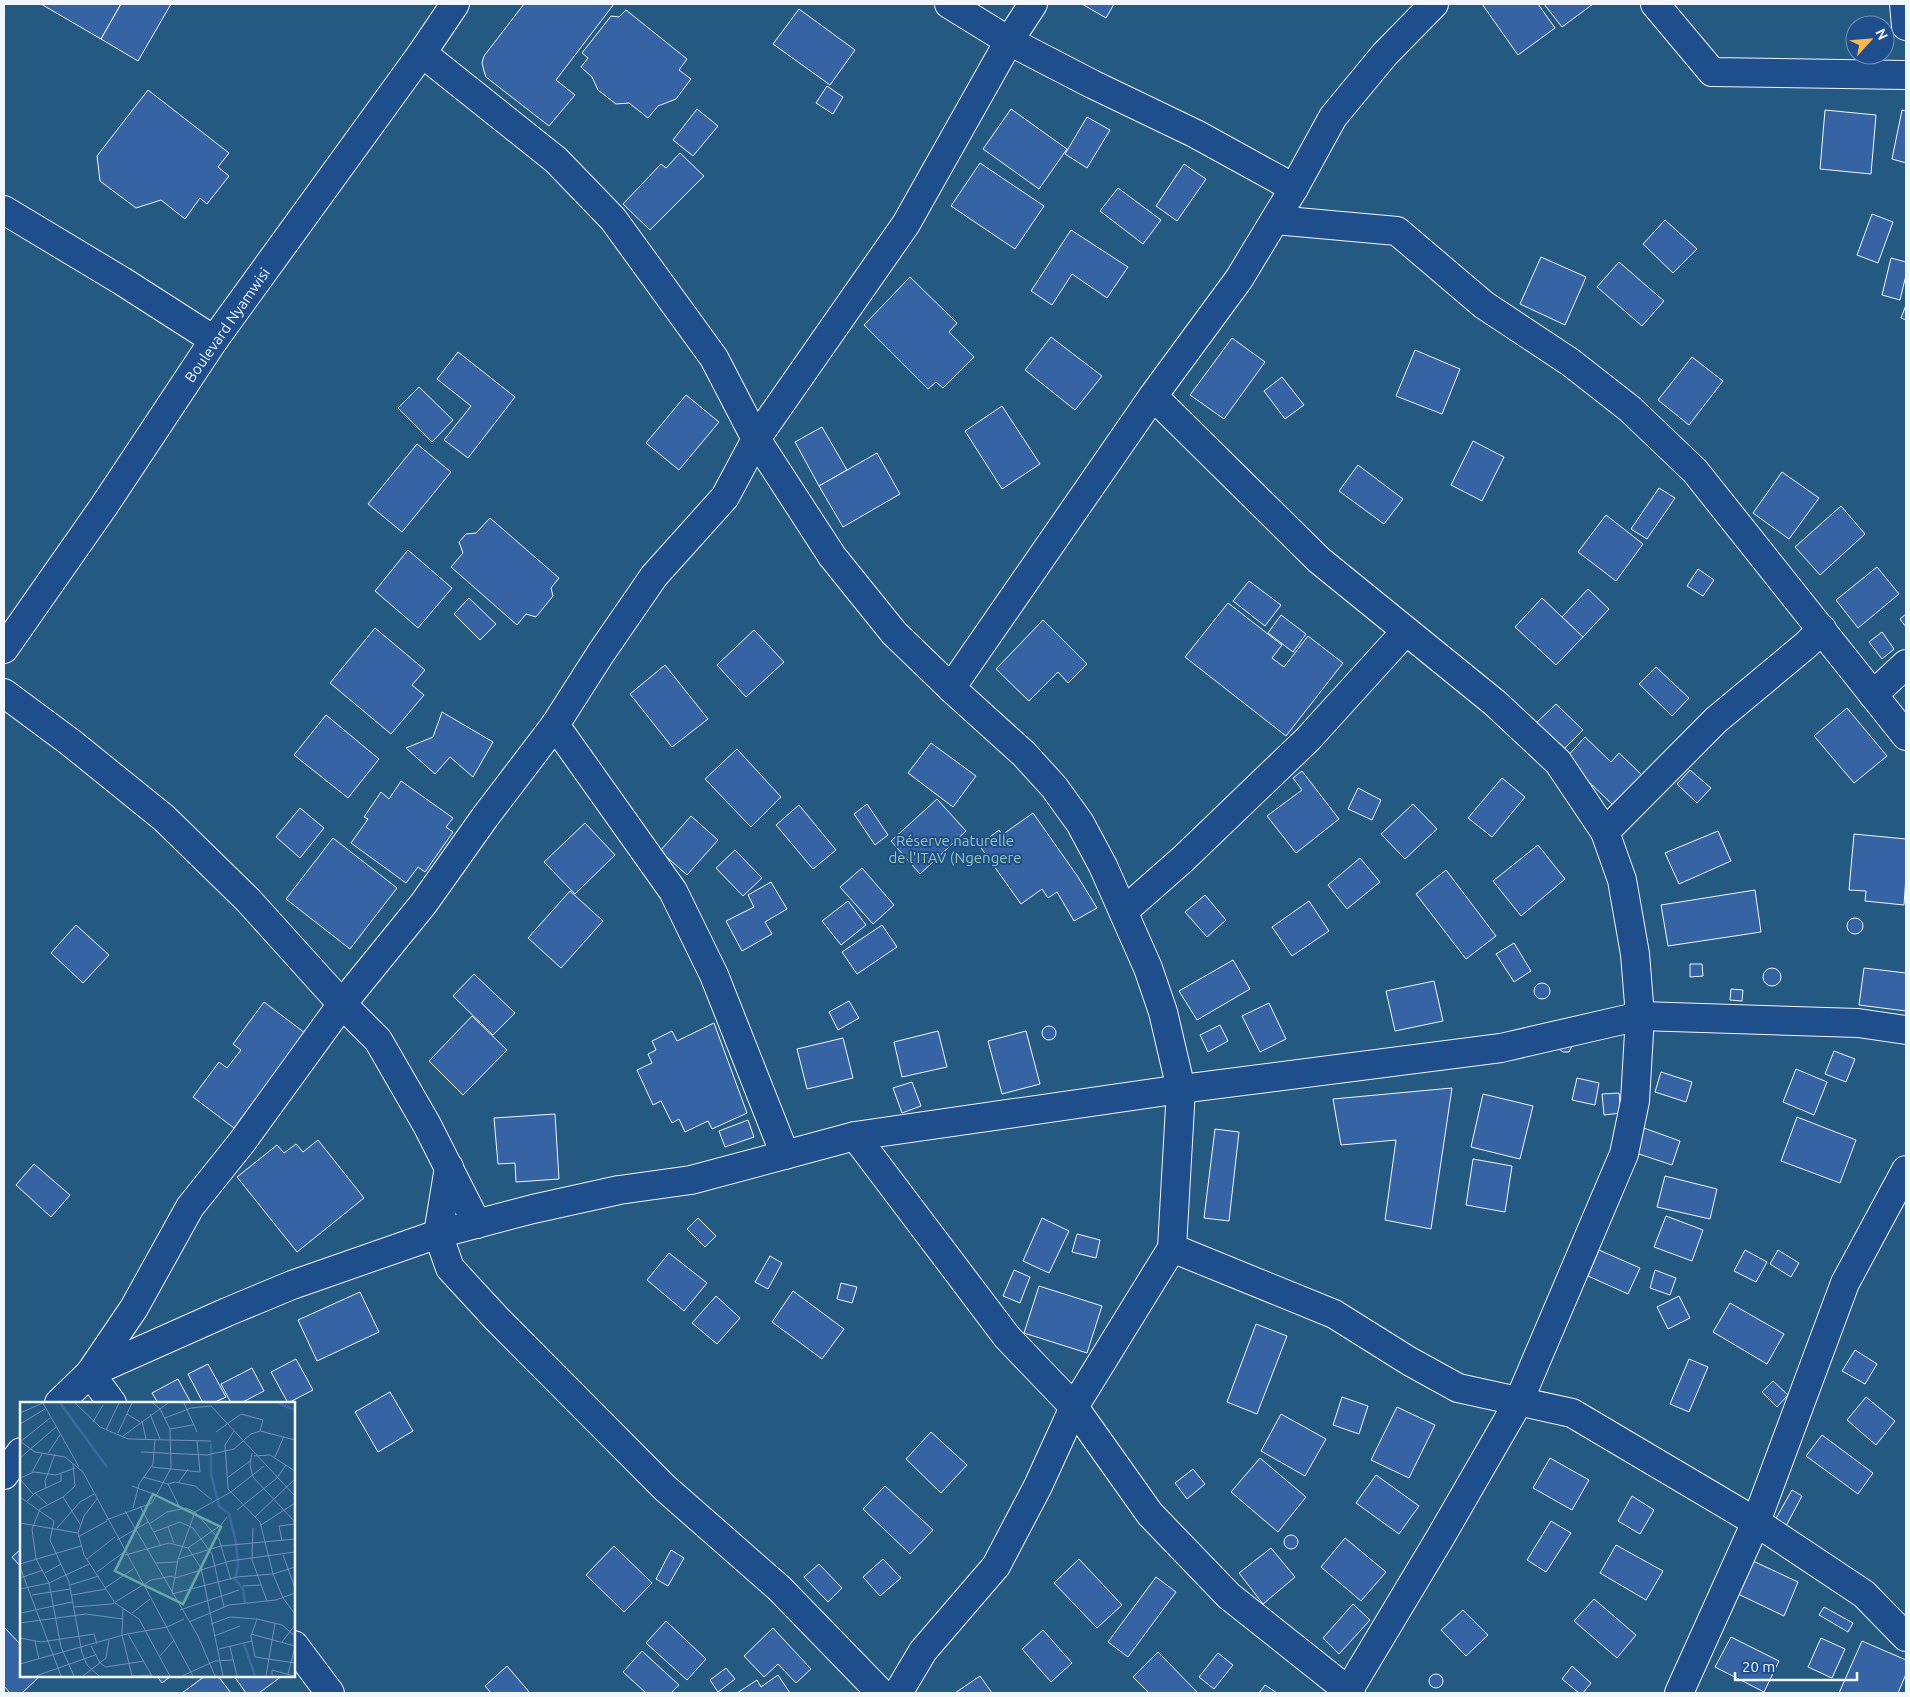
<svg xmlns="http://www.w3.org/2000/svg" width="1910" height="1697" font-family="Ubuntu,sans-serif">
<rect width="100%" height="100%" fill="#1f4e8c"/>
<!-- green -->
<path fill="#245a82" stroke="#a8bbd7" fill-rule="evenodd" d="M4,4H1906V1693H4ZM1855,25H1885V55H1855ZM21,1403H294V1676H21Z"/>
<!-- building -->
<g fill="#3563a3" stroke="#f2f6ff">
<polygon points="41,4 121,4 101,39"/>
<polygon points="121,4 171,4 138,61 101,39"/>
<polygon points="524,4 614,4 556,80 575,95 549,126 486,77 484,71 482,63 484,56"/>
<polygon points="1082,4 1114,4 1106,18"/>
<polygon points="1482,4 1538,4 1555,28 1518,55"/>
<polygon points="1544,4 1593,4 1562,27"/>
<polygon points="799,9 855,50 830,85 773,44"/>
<polygon points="626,10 687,59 679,70 691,79 676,99 658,106 648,118 629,103 616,104 598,90 592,77 581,67 588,58 582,53 611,16 619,17"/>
<polygon points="827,86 843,97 833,114 816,103"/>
<polygon points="148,90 229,153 218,167 229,176 207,204 200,198 185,219 161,200 136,208 100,181 97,156"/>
<polygon points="697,109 718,126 693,156 673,140"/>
<polygon points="1011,109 1067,149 1039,189 983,149"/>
<polygon points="1825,110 1876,115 1871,174 1820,169"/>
<polygon points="1902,110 1906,111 1906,163 1892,159"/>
<polygon points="1087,117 1110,130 1087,168 1065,154"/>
<polygon points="680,153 704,176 650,230 623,204 661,164 666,168"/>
<polygon points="980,163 1044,206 1015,249 951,206"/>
<polygon points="1184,164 1206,179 1177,221 1156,206"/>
<polygon points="1118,188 1161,220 1143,244 1100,211"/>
<polygon points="1872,214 1893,222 1878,263 1857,255"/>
<polygon points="1665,220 1697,249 1673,273 1643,244"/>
<polygon points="1071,230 1128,267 1107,298 1072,274 1052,305 1031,291"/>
<polygon points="1541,257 1586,277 1565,325 1520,304"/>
<polygon points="1891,258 1906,262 1906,275 1900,300 1882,295"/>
<polygon points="1619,262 1664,301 1642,326 1597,287"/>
<polygon points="910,277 957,323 949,332 974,357 943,388 936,382 928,389 864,325"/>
<polygon points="1906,305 1906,320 1901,318"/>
<polygon points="1051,337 1102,376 1075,410 1025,370"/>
<polygon points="1232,338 1265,362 1224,419 1190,395"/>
<polygon points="1415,350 1460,369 1442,414 1396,396"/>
<polygon points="458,352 515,397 468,458 444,440 471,406 437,379"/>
<polygon points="1692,357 1723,381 1689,425 1658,400"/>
<polygon points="1282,377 1304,405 1285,419 1264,391"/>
<polygon points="419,387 453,420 432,442 398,408"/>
<polygon points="686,395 719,422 679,470 646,443"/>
<polygon points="1002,406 1040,464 1002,489 965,431"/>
<polygon points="822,427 847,470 819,486 795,442"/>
<polygon points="1473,441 1504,457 1482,501 1451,485"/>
<polygon points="417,444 451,472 402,532 368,504"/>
<polygon points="877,453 900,494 843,527 819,486"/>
<polygon points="1358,465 1403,499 1384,524 1339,491"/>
<polygon points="1782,472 1819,498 1789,539 1753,513"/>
<polygon points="1659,488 1675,498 1647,539 1631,529"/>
<polygon points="1841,506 1865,534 1820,575 1795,547"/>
<polygon points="1606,515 1643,544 1616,581 1578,552"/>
<polygon points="490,518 559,578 551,588 553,596 536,617 526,614 517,625 451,567 463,553 459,542 466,534 476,533"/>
<polygon points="408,550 452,588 418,628 375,591"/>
<polygon points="1877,567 1899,594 1858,628 1836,600"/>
<polygon points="1698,569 1714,580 1703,596 1687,586"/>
<polygon points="1249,581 1281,605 1265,626 1233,601"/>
<polygon points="1588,589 1609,609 1583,637 1562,617"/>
<polygon points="469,598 496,624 480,640 454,614"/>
<polygon points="1542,598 1583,637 1556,665 1515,627"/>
<polygon points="1228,603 1282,645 1272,658 1284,667 1308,636 1343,663 1286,736 1185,657"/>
<polygon points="1906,614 1906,627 1900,619"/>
<polygon points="1281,615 1306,634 1293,652 1268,633"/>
<polygon points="1043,620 1087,664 1068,683 1058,672 1029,701 996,669"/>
<polygon points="375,628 425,670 412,685 424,695 391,734 330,683"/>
<polygon points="754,630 784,662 746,697 717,665"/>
<polygon points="1882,632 1894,649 1882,659 1869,642"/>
<polygon points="665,665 708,719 672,747 630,694"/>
<polygon points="1656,667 1689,698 1672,716 1639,684"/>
<polygon points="1556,704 1583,730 1560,753 1533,726"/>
<polygon points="1847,708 1887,756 1854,783 1814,736"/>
<polygon points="442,712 493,742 473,777 450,757 435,774 406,748 433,737"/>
<polygon points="326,715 379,759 348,798 294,755"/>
<polygon points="1585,737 1611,762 1619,753 1643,776 1614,806 1565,759"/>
<polygon points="931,743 976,776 953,807 908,773"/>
<polygon points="737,749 781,797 751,827 705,779"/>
<polygon points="1690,770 1711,788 1697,803 1677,784"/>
<polygon points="1302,771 1339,819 1296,853 1267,816 1302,790 1293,778"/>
<polygon points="1502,778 1525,797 1492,837 1468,818"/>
<polygon points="401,781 453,818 446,827 453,832 425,872 418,867 406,883 351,843 368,819 364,817 381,792 389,799"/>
<polygon points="1358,788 1381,800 1372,820 1348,809"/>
<polygon points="937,799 966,831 920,874 891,841"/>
<polygon points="867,804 888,835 875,845 854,814"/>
<polygon points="1413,804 1437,829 1405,859 1381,834"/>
<polygon points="799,805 836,850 813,869 776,825"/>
<polygon points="300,808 324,828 300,858 276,837"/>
<polygon points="1033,813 1078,877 1097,908 1074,921 1057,892 1048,898 1042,889 1021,904 979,845 999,830 1002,835"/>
<polygon points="691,816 718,840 687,875 660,851"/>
<polygon points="585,823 615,855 575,894 544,862"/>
<polygon points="1718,831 1731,861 1679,884 1665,853"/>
<polygon points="1854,834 1906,839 1906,876 1904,905 1865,901 1866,891 1849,890"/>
<polygon points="333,838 397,888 350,949 286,899"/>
<polygon points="1538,845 1565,879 1521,916 1493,881"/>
<polygon points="735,850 762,878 743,896 716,868"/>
<polygon points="1360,858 1380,882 1347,909 1328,885"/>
<polygon points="862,868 894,905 873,924 840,887"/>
<polygon points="1446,870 1496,936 1466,959 1416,894"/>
<polygon points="771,882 787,909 765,922 772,934 742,951 726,921 754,907 748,895"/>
<polygon points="1755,890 1761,932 1668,946 1661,905"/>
<polygon points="570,891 603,921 561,968 528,938"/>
<polygon points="1205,895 1226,920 1207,937 1185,912"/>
<polygon points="848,901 866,925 841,945 822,921"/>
<polygon points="1309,901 1329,931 1292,956 1272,927"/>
<circle cx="1855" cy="926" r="8"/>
<polygon points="76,925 109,955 83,983 51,953"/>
<polygon points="882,925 897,947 857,974 842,952"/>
<polygon points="1514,943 1531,971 1514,982 1496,954"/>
<polygon points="1233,960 1250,989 1197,1020 1179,991"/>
<polygon points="1690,964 1702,964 1703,976 1690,977"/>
<circle cx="1772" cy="977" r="9"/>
<polygon points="1864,968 1906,973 1906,1011 1859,1005"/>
<polygon points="474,974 515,1013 493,1035 453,996"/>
<polygon points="1434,981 1443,1021 1395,1031 1386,991"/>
<circle cx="1542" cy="991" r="8"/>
<polygon points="1731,989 1743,990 1742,1001 1730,1000"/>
<polygon points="849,1001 859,1018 838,1030 829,1012"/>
<polygon points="264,1002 305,1033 234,1128 193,1097 219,1062 227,1068 241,1050 233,1044"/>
<polygon points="1269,1003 1286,1039 1260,1052 1242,1016"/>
<polygon points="472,1016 507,1050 463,1095 429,1061"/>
<polygon points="714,1023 747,1113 712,1129 708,1121 685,1132 679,1119 672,1123 661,1101 653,1105 637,1070 652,1063 648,1054 656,1050 652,1041 672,1031 677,1041"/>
<polygon points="1220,1025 1228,1041 1208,1052 1200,1035"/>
<circle cx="1049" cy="1033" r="7"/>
<polygon points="938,1031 947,1067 902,1077 894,1042"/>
<polygon points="1026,1031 1040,1084 1002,1094 988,1041"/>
<polygon points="843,1038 853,1078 807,1089 797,1049"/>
<polygon points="1571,1041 1572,1046 1569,1052 1563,1052 1559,1049 1557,1043"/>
<polygon points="1834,1051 1855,1059 1846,1082 1825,1074"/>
<polygon points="1796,1069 1827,1082 1814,1115 1783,1102"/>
<polygon points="1661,1072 1692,1082 1686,1102 1655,1092"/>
<polygon points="1577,1078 1599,1083 1595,1105 1572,1100"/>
<polygon points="912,1082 921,1106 902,1113 893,1088"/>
<polygon points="1452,1088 1431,1229 1385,1220 1396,1140 1341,1145 1333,1099"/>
<polygon points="1619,1093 1621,1113 1604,1115 1602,1094"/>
<polygon points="1483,1094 1533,1106 1520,1159 1471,1147"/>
<polygon points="555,1114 559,1179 516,1182 515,1163 498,1164 494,1118"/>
<polygon points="1797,1117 1856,1140 1840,1183 1781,1161"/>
<polygon points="748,1120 754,1137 725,1147 719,1131"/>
<polygon points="1641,1127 1680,1141 1672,1165 1633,1152"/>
<polygon points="1215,1129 1239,1132 1229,1221 1204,1218"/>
<polygon points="318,1140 364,1198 297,1252 237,1177 277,1145 284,1153 296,1144 303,1152"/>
<polygon points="1473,1159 1512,1166 1505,1212 1466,1205"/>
<polygon points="34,1164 70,1195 51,1217 16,1185"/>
<polygon points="1665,1176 1717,1189 1710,1219 1657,1207"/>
<polygon points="1666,1216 1703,1230 1692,1261 1654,1247"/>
<polygon points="698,1218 716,1236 705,1247 687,1229"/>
<polygon points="1042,1218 1069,1231 1049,1273 1023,1261"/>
<polygon points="1077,1234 1100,1240 1096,1258 1072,1252"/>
<polygon points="1599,1250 1640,1268 1628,1294 1588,1276"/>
<polygon points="1745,1250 1767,1262 1756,1282 1734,1271"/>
<polygon points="1778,1250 1799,1263 1791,1277 1770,1264"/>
<polygon points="669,1253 707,1283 684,1311 647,1280"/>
<polygon points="770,1256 782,1263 768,1289 755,1282"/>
<polygon points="1014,1270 1030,1277 1020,1303 1003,1296"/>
<polygon points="1655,1270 1676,1278 1670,1295 1650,1288"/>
<polygon points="841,1283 857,1287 852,1303 837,1299"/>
<polygon points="1039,1286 1102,1306 1087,1353 1024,1333"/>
<polygon points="793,1291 844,1329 822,1359 772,1322"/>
<polygon points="360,1292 379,1332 317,1361 298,1320"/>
<polygon points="716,1296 740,1318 717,1344 692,1323"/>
<polygon points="1679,1296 1690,1318 1668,1329 1657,1307"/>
<polygon points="1730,1303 1784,1334 1767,1364 1713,1332"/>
<polygon points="1256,1324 1287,1336 1257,1414 1227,1402"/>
<polygon points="1855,1350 1877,1364 1865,1384 1842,1371"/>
<polygon points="296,1359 313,1390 288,1403 271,1372"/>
<polygon points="1689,1359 1708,1367 1689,1412 1670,1404"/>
<polygon points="208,1364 226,1397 213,1403 203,1403 188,1374"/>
<polygon points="252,1368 264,1391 241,1403 231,1403 221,1384"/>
<polygon points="178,1379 191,1403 158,1403 152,1393"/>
<polygon points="1773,1381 1788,1395 1777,1407 1762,1392"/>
<polygon points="390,1392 413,1431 378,1452 355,1412"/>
<polygon points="1342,1397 1368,1406 1359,1434 1333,1425"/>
<polygon points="1866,1397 1895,1421 1876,1445 1847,1420"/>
<polygon points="1397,1407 1435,1425 1409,1478 1371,1460"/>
<polygon points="1281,1414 1326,1439 1305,1476 1261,1451"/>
<polygon points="931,1432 967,1465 941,1493 906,1459"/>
<polygon points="1822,1435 1873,1473 1858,1494 1806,1456"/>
<polygon points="1260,1458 1306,1497 1278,1532 1231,1492"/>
<polygon points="1550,1458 1589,1480 1572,1510 1533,1488"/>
<polygon points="1193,1469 1205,1484 1187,1499 1175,1483"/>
<polygon points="1376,1475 1419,1506 1399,1534 1356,1503"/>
<polygon points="885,1486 933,1530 910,1554 863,1509"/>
<polygon points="1792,1490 1802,1496 1786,1526 1775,1520"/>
<polygon points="1632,1496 1654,1510 1640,1534 1618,1521"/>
<polygon points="1551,1521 1571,1533 1546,1572 1527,1560"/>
<circle cx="1291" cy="1542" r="7"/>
<polygon points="1345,1538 1386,1572 1361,1601 1321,1567"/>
<polygon points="1616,1545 1663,1571 1646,1600 1600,1573"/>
<polygon points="614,1546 652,1583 624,1612 586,1575"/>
<polygon points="1271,1548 1295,1577 1263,1604 1239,1573"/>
<polygon points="21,1549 21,1567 12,1557"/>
<polygon points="671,1550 684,1558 668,1586 656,1579"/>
<polygon points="883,1559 901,1578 880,1596 863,1577"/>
<polygon points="1079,1559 1122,1605 1097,1628 1054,1583"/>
<polygon points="1753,1561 1798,1582 1784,1616 1738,1594"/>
<polygon points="819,1564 842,1588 828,1602 804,1577"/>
<polygon points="1156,1577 1176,1592 1128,1657 1108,1642"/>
<polygon points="1594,1599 1636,1635 1617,1658 1574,1621"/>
<polygon points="1353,1604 1370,1620 1339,1654 1323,1638"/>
<polygon points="1824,1607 1853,1623 1848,1632 1819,1615"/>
<polygon points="1463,1610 1488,1635 1466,1656 1441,1630"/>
<polygon points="666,1621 706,1659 687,1680 646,1643"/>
<polygon points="4,1627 21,1645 21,1676 40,1676 22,1693 10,1693 4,1686"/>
<polygon points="773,1628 811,1669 796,1683 778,1664 764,1677 744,1656"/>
<polygon points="1043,1630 1072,1663 1051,1682 1022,1649"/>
<polygon points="1731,1637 1779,1661 1764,1692 1715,1667"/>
<polygon points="1821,1638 1845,1649 1832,1678 1808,1667"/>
<polygon points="1862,1641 1906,1660 1906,1674 1898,1693 1839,1693"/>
<polygon points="642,1651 679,1685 671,1693 646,1693 623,1672"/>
<polygon points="1158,1652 1198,1693 1149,1693 1133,1677"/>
<polygon points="1218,1653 1233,1665 1214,1689 1199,1677"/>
<polygon points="507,1666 530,1693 491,1693 485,1686"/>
<polygon points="1572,1666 1591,1683 1583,1693 1579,1693 1562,1679"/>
<polygon points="726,1668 735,1679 718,1692 710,1680"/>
<circle cx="1436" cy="1681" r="7"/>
<polygon points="778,1675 790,1693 737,1693 757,1680 761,1687"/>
<polygon points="157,1676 171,1676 162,1683"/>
<polygon points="205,1676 218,1676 231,1693 182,1693"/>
<polygon points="234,1676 282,1676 259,1693 246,1693"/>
<polygon points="980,1676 992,1693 955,1693"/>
<polygon points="1265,1685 1277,1693 1259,1693"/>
</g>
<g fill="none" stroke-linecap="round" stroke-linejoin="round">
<defs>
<g id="minor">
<polyline points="949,4 1009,41 1092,84 1196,134 1294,188"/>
<polyline points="1655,4 1712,72 1906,75"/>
<polyline points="1904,4 1906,26"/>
<polyline points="422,53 556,160 613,219 714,358 756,439 832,556 894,633 951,688 1024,754 1054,787 1080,823 1103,866 1148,968 1163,1012 1181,1089 1172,1248 1074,1407 1038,1486 996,1566 923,1651 898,1693"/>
<polyline points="4,210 122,281 214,340"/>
<polyline points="1275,220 1397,231 1484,305 1570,362 1630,409 1695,471 1906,736"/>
<polyline points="1153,396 1319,560 1495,703 1558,762 1605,832 1622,880 1635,954 1640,1016 1635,1101 1624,1154 1519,1401 1440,1538 1347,1693"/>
<polyline points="951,688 1153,396 1239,279 1294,188 1333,117 1385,54 1434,4"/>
<polyline points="4,693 70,742 164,818 248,900 342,1004 378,1040 427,1125 477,1224"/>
<polyline points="1873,695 1906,664"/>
<polyline points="555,725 673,891 714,975 785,1155"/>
<polyline points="1605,832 1716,720 1806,645 1822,629"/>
<polyline points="1124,911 1183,859 1308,739 1406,631"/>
<polyline points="855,1136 1007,1337 1074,1407 1150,1514 1229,1596 1351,1693"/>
<polyline points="449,1167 438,1234 450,1268 497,1319 665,1488 779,1588 881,1693"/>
<polyline points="1172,1248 1334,1314 1409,1361 1458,1388 1572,1413 1756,1522 1864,1594 1906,1637"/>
<polyline points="90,1373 227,1312 292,1285 438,1234 533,1209 619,1190 691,1180 855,1136 1181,1089 1501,1048 1640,1016 1858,1023 1906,1030"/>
<polyline points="90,1373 112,1403"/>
<polyline points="59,1403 90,1373 134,1308 190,1207 242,1142 342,1004 424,903 485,817 555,725 601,653 654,576 725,497 756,439 906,224 1009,41 1033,4"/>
<polyline points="4,1475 21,1452"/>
<polyline points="294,1645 330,1693"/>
<polyline points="1679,1693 1756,1522 1845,1283 1906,1170"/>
</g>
<polyline id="major" points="4,649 104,506 214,340 422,53 455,4"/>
</defs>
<!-- minor casing -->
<use href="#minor" stroke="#f2f6ff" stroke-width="30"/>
<!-- major casing -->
<use href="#major" stroke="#f2f6ff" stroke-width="30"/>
<!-- minor -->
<use href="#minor" stroke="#1f4e8c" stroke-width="28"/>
<!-- major -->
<use href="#major" stroke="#1f4e8c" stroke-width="28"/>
</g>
<g text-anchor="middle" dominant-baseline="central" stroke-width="4" stroke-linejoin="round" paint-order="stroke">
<!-- street labels -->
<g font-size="15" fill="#f2f6ff" stroke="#1f4e8c">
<text transform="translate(227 325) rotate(-55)">Boulevard Nyamwisi</text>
</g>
<!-- park labels -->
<g font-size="15" fill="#97c8a6" stroke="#1f4e8c">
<text x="955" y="840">Réserve naturelle<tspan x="955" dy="17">de l'ITAV (Ngengere</tspan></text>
</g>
</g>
<!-- overview -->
<g transform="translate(20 1402)">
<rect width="275" height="275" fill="#1f4e8c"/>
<path d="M0,1H275V274H0Z" fill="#245a82"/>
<path fill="none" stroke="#3b69a3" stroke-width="2.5" d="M40,1L87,65M258,1L275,8M191,42V72L199,104L209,112L216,140L218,164L215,177L223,187L225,201M224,242L235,274"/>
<path fill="none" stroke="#7391ba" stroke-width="1" d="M23,1L59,65M55,1L80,25L108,37L191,39M164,1L177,30M191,4L275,94M0,11L23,1M107,12L120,20M130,12L140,37M145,16L171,6L191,4M122,19L126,37M73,20L83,3M0,22L25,7M150,27L173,23M86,28L99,1M214,29L205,43L208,87L240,120L253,172L263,196L275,212M196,30L221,12L243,18L240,29M98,31L112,1M103,34L148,1M0,39L15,50L45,55L63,70L173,274M0,40L30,16M121,50L187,53L214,47L231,32L240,29L275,38M28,51L40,33M232,51L230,63L233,75L275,120M234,54L250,53L275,69M255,55L264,34M0,56L36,25M53,62L55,84L43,95L20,107L12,127L16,157L29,181L41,245L54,274M132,65L180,70L177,39M12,70L22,52M123,75L148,82L160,106M0,76L14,70L36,73L55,66M207,76L230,59M0,77L13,92M159,80L168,67M148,82L155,80L175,84L192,98M112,84L136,93M26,86L25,79L35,52M15,91L27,102M0,95L34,119L30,138L49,180L62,251L67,263L79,274M43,95L60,122M77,97L64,114L58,131L64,153L95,201L119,217L150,274M6,100L15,91L41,79V72M120,104L141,144M113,106L119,82L133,62L135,37M217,108L257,76L266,63M105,109L178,234L195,274M235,115L275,77M86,118L132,101L151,66L150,27L140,7L133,1M0,121L58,131M129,122L147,110L166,106L175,110L199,137L211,178M241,123L275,101M148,125L154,141M37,126L60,100L74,92M233,126L232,158L247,199M134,130L160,120L173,126L192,152L204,205M58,135L87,119M97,138L128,120M262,139L259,124L275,122M168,146L201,123L207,115M105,153L149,141L168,146L181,166L203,274M263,153L275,186M67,157L95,135M158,157L201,144L275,137M135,161L157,160M0,162L61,144M0,165L41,274M77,170L104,150M25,171L41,162M151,174L155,176L210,159L275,150M0,176L23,168M50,183L79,174M223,184L241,183M85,186L113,167M0,187L29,181L69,162M152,191L158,157L175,110L211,90L244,64M152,192L217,175L253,172L275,165M12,193L50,187M52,193L86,187M54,205L92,202L131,178L152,174M103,207L102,233L112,274M160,208L219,188M1,211L52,200M112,211L130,197M237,217L231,234L235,255L275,261M169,220L209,203L256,198L275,191M0,221L66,212L103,217M191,222L210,215L237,217L262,223L275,234M108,232L132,274M231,232L275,244M194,234L220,224M0,236L21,240L74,232L77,242M15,239L19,257M262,240L275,223M71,244L80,261L86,265L124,259M210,245L217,274M199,247L232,239M140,254L154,238M0,262L107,232L147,225L164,217M268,272L275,245M252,273V268L274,274M16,274L75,253M63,274L86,256L89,238M112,274L131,273M162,274L195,259L213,258M246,274L255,221"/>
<path fill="#6aa9a8" fill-opacity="0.15" stroke="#6aa9a8" stroke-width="2.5" d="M133,92L201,125L163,202L95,169Z"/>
<rect width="275" height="275" fill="none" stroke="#f2f6ff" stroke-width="2.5"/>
</g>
<!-- border -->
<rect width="1910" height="1697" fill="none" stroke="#f2f6ff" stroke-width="10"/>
<!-- north arrow -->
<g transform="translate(1870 40) rotate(64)"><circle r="24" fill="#1f4e8c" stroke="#7391ba"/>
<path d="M0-4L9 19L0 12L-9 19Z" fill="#ffb74d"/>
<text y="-8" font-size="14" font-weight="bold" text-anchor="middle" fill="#f2f6ff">N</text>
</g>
<!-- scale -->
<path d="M1735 1672v8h122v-8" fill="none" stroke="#f2f6ff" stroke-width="2.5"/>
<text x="1742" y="1672" font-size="15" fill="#f2f6ff" stroke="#1f4e8c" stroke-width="4" paint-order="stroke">20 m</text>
</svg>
